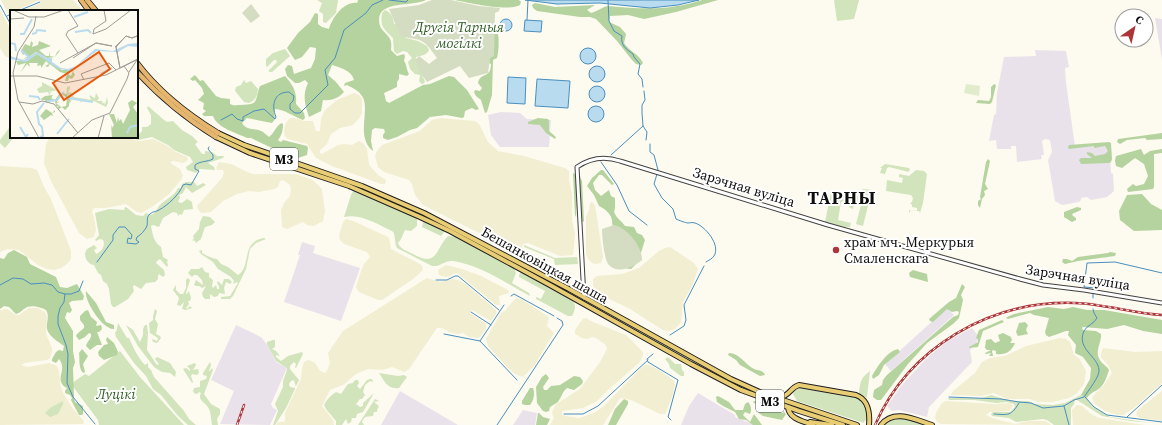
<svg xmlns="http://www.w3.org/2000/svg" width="1162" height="425" font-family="'Source Serif 4',serif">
<rect width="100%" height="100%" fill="#fdfaef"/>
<!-- industrial -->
<g fill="#eae2eb">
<polygon points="1155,18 1162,19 1162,60"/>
<polygon points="1035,50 1066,51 1069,67 1065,68 1066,83 1075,146 1109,143 1111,173 1113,174 1114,191 1107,197 1091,200 1087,197 1081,198 1081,200 1079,202 1062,205 1055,201 1048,160 1052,152 1050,140 1045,139 1042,141 1044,155 1041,155 1042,159 1017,162 1016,146 1011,146 1011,149 997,149 996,140 989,141 994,115 996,114 997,93 1004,57 1036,56"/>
<polygon points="501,112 520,113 527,119 551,120 549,147 500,147 491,135 488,115"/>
<polygon points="302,242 315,246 313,253 360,268 341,321 284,302 300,255 298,255"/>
<polygon points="947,308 954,315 891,371 885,364"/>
<polygon points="236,325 261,337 269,347 276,362 287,368 271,404 273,408 277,410 270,425 220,424 234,391 211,380"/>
<polygon points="972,328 980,338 970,350 972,362 929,407 927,417 899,410 892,411 887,406 902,385 926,359 947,341"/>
<polygon points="400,391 458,425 381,425"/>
<polygon points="698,393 735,415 735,417 755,425 681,425 689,406"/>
<polygon points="523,410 537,413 535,425 513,425"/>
</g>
<!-- farmland -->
<g fill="#f1eed2">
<polygon points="1,0 73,0 83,11 62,11 59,9 54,11 22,11 41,3 42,2 40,0 15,11 11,11 11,13 8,13"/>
<polygon points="0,9 11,31 11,59 5,56 0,48"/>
<polygon points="354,93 359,95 362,99 362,113 360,117 353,125 340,128 331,134 327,144 320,150 320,153 322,154 338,145 344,144 352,145 359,141 363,143 367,149 369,165 378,175 386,180 385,184 381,184 332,166 316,158 307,144 288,139 285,136 284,132 285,125 288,120 290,118 295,118 304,121 313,121 316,131 320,131 321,119 325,110 337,100"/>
<polygon points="440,118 475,121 479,124 488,142 498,151 524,156 565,168 569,171 569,180 572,194 572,220 575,234 573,255 560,256 528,243 523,244 522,247 524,250 522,253 519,253 423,205 415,195 412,184 409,180 384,172 378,167 375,156 377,151 382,145 420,131 432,120"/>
<polygon points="50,137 131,137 134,140 140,141 153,139 166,145 174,151 187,157 188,159 187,161 183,163 174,161 170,162 173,165 180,169 183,176 181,180 168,195 152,207 141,213 137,212 126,204 106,208 95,208 93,209 92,212 94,217 96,230 94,237 87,239 79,233 51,181 44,163 46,144"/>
<polygon points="219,162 231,164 247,172 253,174 295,174 313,180 322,189 325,211 323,221 314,226 307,225 303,222 287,229 282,227 281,210 284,203 290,196 291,189 290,185 283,180 280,181 278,187 274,189 259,192 249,191 237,194 223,201 211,212 201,213 198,209 197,206 222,178 224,173 223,170 217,170 216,168"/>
<polygon points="0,166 32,168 37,170 44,187 51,199 71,251 71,259 67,264 61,268 54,270 47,269 38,265 19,250 8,249 0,252"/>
<polygon points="592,202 595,205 603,257 601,263 596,264 592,263 588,259 586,254 586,217 589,210 590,203"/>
<polygon points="346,219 353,221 386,236 389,238 391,249 420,264 422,266 423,270 413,279 382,300 378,300 359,292 356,287 360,274 364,264 370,257 367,252 344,244 340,240 339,236 343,222"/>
<polygon points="670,247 694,263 698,269 692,286 683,302 681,322 675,329 669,331 663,330 630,309 603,296 593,286 593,279 597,276 622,274 639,268 659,251 665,248"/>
<polygon points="446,265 462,269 481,276 508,290 509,293 499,296 500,304 499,305 496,305 457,273 455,273 448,277 441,276 439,275 438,270"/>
<polygon points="427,278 440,282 453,279 458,280 467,285 496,310 496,314 491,321 472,310 470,311 470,313 486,324 486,329 480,337 478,338 469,337 463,333 458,334 449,332 442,328 437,328 409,369 404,372 397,369 392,367 382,370 368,369 356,374 343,385 330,390 322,406 333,420 334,425 276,425 278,422 283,422 285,421 285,413 301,379 302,368 304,362 308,360 311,361 315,363 320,371 325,373 327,371 330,363 328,353 343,331"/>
<polygon points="516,298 521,299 549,317 547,326 554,333 534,366 525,375 522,377 515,374 509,369 488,346 486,339 501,313 506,310 508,307"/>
<polygon points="29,308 38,308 45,312 47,317 46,334 52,348 52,352 50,358 47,360 25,363 21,365 28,367 49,363 57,366 59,371 60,384 63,393 73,409 84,421 83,424 0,425 0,310 7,309 16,315 19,315"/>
<polygon points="586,318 593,322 626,335 643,352 643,355 640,362 608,390 597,401 583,408 563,411 562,412 562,415 565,416 579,418 586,416 596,412 604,406 640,369 645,365 649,365 662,372 674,381 675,385 672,397 666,412 665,414 660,414 631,400 621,398 619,400 603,425 550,425 554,418 552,413 555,405 580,389 600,362 607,349 606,345 596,338 593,337 587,339 582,338 575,334 575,330 579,324 583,319"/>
<polygon points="1060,338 1066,339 1070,342 1074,355 1079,358 1086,371 1084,384 1076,394 1069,398 1053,402 1038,402 1030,399 1007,399 994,393 982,396 951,395 953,391 975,373 982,362 990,358 1005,356 1026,346"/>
<polygon points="1103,348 1135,352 1162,351 1162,383 1134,408 1123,415 1118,415 1105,411 1095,404 1092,398 1095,394 1104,385 1112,373 1108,365 1101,357 1101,353"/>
<polygon points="1162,391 1162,421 1140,418 1137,416 1136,413 1138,410"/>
<polygon points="946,401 995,404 1010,403 1013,406 1009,411 990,412 986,415 992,418 1015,424 1028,421 1046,421 1051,425 941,424 937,422 935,418 936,413 942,403"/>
<polygon points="1077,405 1082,406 1091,414 1099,418 1145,425 1073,425 1072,410"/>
</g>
<!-- green -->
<g fill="#d1e4bc">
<polygon points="317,0 338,0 336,13 326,23 323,22 323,14 319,11 322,3"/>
<polygon points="834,0 859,0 854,19 837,21"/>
<path d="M385,10C392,13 393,18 394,24L399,25L406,38L418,41L427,46L429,50C426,56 422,55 416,57C414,64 423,74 425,82L423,84H422L419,81L420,75L415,74L410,69L408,62L412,58L407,52L403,51L397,54L394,51L393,38C384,29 380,27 382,13Z"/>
<polygon points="285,49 290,56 272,72 270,72 268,71 277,62 276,60 274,60 267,67 266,66 266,59 273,53"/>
<path d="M137,66C164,98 196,125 234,143C270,159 309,169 346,182V183C323,175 301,168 279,161C260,154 240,148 222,139C189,121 162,97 137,70Z"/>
<path d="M244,80L246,83L251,81L258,89C257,96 256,100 249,103L244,102L235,91L236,87L241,85Z"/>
<polygon points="148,106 164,120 167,122 173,121 182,130 192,136 198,142 195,144 202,154 205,154 205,151 212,152 217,156 224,156 223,158 208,163 214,167 215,170 200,169 196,173 187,170 186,167 193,162 190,157 174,150 168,145 152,137 138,140 132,137 137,137 137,134 139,134 142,131 142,127 147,127 151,124 151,115 147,108"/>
<polygon points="9,128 11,129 11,137 14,137 5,148 0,143 0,140"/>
<polygon points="885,164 909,168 910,170 908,172 905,171 889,167 887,168 885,174 880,173 882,168 880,168"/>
<polygon points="916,170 924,171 927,174 923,203 920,213 919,211 911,210 909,213 909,210 917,211 917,208 912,207 912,205 910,203 912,202 913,198 911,195 886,191 887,180 902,183 903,178 899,177 899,174 909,176"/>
<path d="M186,182H194L197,186L203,183L206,185L192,193L186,187L183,193L179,195L180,197L178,202L182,203L187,199L192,202L193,209L184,210L182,215L180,214L178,216L177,213L173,212L163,218L159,227L153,225L151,226C153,235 153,241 161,247L163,257L168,260L167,262L168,265L167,267L160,259L157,261L156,263L164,270L165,275L163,277L159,274L158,276V279L155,282L146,283L141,289L134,285L133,287L134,291L128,299L115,307H113L111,304L109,289L107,284L103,281L101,275L98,273L94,265C88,264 85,259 85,253L87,249L94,245L97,248L94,250L96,254C101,252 106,246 103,240L100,239L96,241L95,240L99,235L95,213L109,209L125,210L124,208L126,207L136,215L143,216L146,213L151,215C156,213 156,210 159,206C165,199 174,197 178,188H181L182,184Z"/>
<polygon points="863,189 872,190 863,226 856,224 861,205 854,204 853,209 849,207 849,203 843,201 841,202 838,220 851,223 850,227 844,227 825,222 831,192 838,192 861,197"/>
<path d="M353,191L382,202L417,218V226L411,231L405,230L401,239L398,243C400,249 407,251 413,254C438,268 435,249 448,236L457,237L514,268L516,273L512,283L529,293L530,296C506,283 480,265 453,261C445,260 440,267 432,266L397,248L396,246L394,233L392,231C377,224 361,213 344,217L351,195Z"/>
<polygon points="203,216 210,217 215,222 212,225 205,227 201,239 196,243 195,241 192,240 194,239 193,236 199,229 200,222"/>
<polygon points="425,221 445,231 441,236 422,227 423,222"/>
<path d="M264,238L266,239L256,243L250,249L246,269L233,296L230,299H221V297L230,296L238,283L237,282L233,284L234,281L231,277L218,269L213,262L201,254L199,251L202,250V253C207,256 211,258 217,259L221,264L228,267L238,275C252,267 240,242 264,238Z"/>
<polygon points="524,245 555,258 577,257 578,264 555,265 554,259 524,247"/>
<polygon points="202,267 205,272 209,273 209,277 213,280 212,286 213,288 216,285 217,289 219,289 219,286 217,283 218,281 222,285 224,279 229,279 232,282 230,284 226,282 224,288 225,294 219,293 218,296 214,297 210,294 210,299 205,299 203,297 202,293 206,286 202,288 199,286 196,286 194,285 196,280 203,285 202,280 197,275 194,275 192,277 188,273 191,269 199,269"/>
<path d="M521,272L572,300C577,305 575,310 572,316H568L536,299V297L541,299L545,291L519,277V275Z"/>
<polygon points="188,278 190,280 186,293 187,294 189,291 191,298 190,301 188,301 189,304 186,308 187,309 190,306 192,308 186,310 182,309 184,302 180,306 177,305 179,298 173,290 176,285 176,290 180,294 183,294 186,288 186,280"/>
<polygon points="155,309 157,311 155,319 158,324 156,334 160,336 161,338 157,343 153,342 152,339 157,341 158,338 150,333 149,323 153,320 153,316"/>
<polygon points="599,309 692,360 691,361"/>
<path d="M118,323L127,338H129C133,347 138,358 145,365L148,363V367L151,370L154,377L184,411L189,419L196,425H188L178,416L161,395L153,389L146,376L134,363L116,337L115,333L117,330Z"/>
<polygon points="126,325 133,330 140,342 143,335 143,329 145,325 147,325 148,333 147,350 157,365 159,364 155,359 157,357 170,363 176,372 175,377 170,373 162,372 154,367 138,346"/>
<polygon points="273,340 275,340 275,347 272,349 276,351 280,356 276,355 276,357 281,361 288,356 302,352 303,354 296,368 295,368 296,364 294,362 290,366 290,369 299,380 296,386 295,384 294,380 291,381 289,384 290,387 295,388 295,389 286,408 275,425 273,425 278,411 275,404 283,387 283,381 287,370 287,368 276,361 267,344 267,342"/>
<polygon points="120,351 140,377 184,425 99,425 98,420 71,384 85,374 89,376"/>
<polygon points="668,357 675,364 681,364 682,370 684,372 684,376 681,376 670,368 669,364 665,359"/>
<path d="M210,362L211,365L209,371H210L212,368L213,370L204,394L211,404L220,409V414L217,419L218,425H212C211,420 211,413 209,409C206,402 197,401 201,393L199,392L197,394L194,393L193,391L194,388L200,387V381L206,379L207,376L203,375V373Z"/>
<polygon points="195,363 196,365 193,370 198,369 199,373 197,375 192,374 191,376 193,382 192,383 183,369 186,368 190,371 190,369 187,366"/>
<path d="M870,371L867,397V398L859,393C860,381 861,378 870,371Z"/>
<path d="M379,373L398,376L404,375L407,377L399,388C387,390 384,380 379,373Z"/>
<path d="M370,379H372L373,382L370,381L365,385L363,392L365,395L362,399H360L356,404L360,407L363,406V403L374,393L363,412L357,414L356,418H352L351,422L348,424L346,419L342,425H336V421L326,409L324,405C327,399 331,395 336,392L341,394L348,384L353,383L355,380H358L359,383L357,386L360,389L367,380Z"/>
<path d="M798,387L859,398C868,405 867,413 868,424L867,421L865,420L864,423L797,401L793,394L794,391Z"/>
<polygon points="991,395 1011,401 1028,401 1035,404 1053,405 1065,403 1081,395 1087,398 1093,407 1110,417 1151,423 1130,421 1102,416 1077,400 1075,400 1074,404 1071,408 1071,425 1054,425 1047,420 1043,419 1016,422 1009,418 992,416 991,414 993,412 1010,412 1015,407 1014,404 1007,402 996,403 974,400 949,400 948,398 982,398"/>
<path d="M375,399L379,401L374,402L379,406L377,410V412H374L373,416C367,417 365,415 362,422L364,425H358Z"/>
<polygon points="63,401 63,404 58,414 50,417 45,413 50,408"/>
<polygon points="891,418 905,418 927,425 883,425"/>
</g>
<!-- forest -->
<g fill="#b5d39e">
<path d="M358,0H426C412,7 379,0 379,20C379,35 394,32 391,50L397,56L404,54L405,56L404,61C407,65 406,69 409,74L407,76L399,74V79L397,82V87L384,93L386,101L389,103L423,85L430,84L449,76L454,77L467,90L479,109L476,110L472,108L465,111L464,117L462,118L446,115L430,117L417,128L410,130L397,137L388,140L383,138V135L385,132L384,129L375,128L372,130L371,141L373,151C355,137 371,109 362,96C359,91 353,88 347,85L344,86L345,83L354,80C351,70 341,68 332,65L328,75L336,82L344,92C339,98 331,101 323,100L321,111L309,117C305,105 302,95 308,83L305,80L299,83H295L287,76L285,69L288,65L292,66L294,74L311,68L315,59L316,48L310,47L302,57L295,60L287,48L298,33L310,22L315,13L318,14V24L322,27L329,29C332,18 344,1 357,3Z"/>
<path d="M455,0H519L521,2L520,5C509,12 469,3 455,0Z"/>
<path d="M702,0H718L676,12L644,19L628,15L610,16L609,22L620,27L626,34L624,43C629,51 639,54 643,63L641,65L636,64L632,60L617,41L596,19L590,17H580L537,11L533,8L532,5L535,3L555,7L595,5L587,10L591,13C598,11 602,7 608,6C643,9 668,11 702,0Z"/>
<path d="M495,32L498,33C499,41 499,50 497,58L493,60L492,95L487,112L485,113L481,100L476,96L474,92L475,90L480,91L482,88L478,83C480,72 491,79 491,64L489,63L492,33Z"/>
<path d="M195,75L200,81L203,80L216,96L221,98L230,99V104C234,106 235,105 240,105C260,104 254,102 260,86L285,76C293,85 297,92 296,104L304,113L305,118L303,120C293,116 285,110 275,109L274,111L275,119L272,123L247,118L242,123C247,131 254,128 261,131C264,132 266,135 269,137C275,133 275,126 282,123L283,124C283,130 282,135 278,140L279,141L281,142L283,140L307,146L308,148L307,155L298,158L274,149L251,138H247C237,133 217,128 213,116H204L202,114L206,111L203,109L204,103L198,100L204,94L202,88L195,80L193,81L190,79Z"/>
<polygon points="994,84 996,85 992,102 990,104 976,103 978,100 989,101 991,97 991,87"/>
<polygon points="538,118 548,119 549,121 549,131 556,137 555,139 546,133 540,125 528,124 528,122"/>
<polygon points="1162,133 1162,139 1147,140 1145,138 1127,140 1120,144 1117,142 1118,139"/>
<polygon points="1109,142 1111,143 1112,159 1111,162 1109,163 1081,164 1079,160 1081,158 1092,158 1087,154 1087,152 1092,153 1095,156 1105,154 1108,151 1105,146 1094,148 1094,146 1069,149 1068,147 1069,145"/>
<polygon points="1141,149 1144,155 1150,151 1162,149 1162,153 1154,154 1154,187 1153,189 1128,192 1127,189 1133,184 1136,186 1144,184 1148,176 1144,164 1135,158 1122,168 1116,166 1115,161 1116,156"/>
<polygon points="988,159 990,161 985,184 988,189 984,191 985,195 982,199 980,208 978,205 978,201 981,199 980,197 986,162"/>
<path d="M601,170H603L614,184L612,185L602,175H599L593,183L595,190L601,196L609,190L611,196L615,198V208L614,212C616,218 622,221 625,226L634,227L637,233L642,235L645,240L638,262L631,269L623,268L612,223C613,216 606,209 599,206L594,195L587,186L592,178Z"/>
<polygon points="573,173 575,174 577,199 576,217 575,215"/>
<polygon points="579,174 582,181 584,221 583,222 582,221 578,175"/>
<polygon points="1142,194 1151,204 1162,210 1162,230 1134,231 1120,220 1119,211 1127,195"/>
<polygon points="1077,207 1081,208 1081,210 1072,214 1073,216 1076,218 1076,220 1072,222 1064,217 1064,212"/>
<path d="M14,250L27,257L30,264L56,277L60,287L67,288L77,284L84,296L83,300L72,301L69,303L72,310L70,313L67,312L65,318L73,331V351L75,362L73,368L74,398L75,402L83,406V414L82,415H79L71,400L72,398L70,395L65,393V391L67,388C65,387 63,386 62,384C57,376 67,369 59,359L56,363L52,361V359L56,352L59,350L63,351L64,346C59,342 49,337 47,329C46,322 50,317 46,310C40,307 30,304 24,309C21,311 20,313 16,314L9,307L4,306L0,309V258L4,259L8,253Z"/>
<polygon points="1110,252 1116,253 1115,256 1078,261 1065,264 1062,262 1063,259 1067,259 1072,261 1078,257 1108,253"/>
<polygon points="913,270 927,274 928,282 910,277 909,273"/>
<polygon points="962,284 965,287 961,295 963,300 959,318 953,324 927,343 908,364 881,400 877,400 873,397 874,390 882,385 883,380 887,375 953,317 958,315 959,312 957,311 952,312 947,309 933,322 930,321 929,319 949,302 956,298"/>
<path d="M86,291L96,303L106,322L114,325V329C103,330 84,301 86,291Z"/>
<path d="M1048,307L1064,309L1073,307L1087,310H1104L1162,320V334L1143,331L1124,325L1107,329L1083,327L1082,328L1083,330L1096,331L1101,334C1102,342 1094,352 1100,360C1102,364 1107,366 1109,370C1107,376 1105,383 1100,388C1095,392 1091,392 1087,398L1081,395L1090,379L1091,368L1083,357L1075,353L1076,345L1068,335L1069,331H1066L1049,337L1046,335L1045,332L1049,318L1034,315L1030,313L1008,319L1006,318L1007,317L1014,314Z"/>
<path d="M88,310L91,317L97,322L96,326L101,325L102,329L99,332H97L102,345H97L90,350L86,346C87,341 92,339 91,334L89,333L85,337L79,340L76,336L77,334L84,328V325L80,320V316L85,311Z"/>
<polygon points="1002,320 1004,322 983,331 978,347 969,348 969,347 978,342 978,339 976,338 979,330"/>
<polygon points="1025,322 1028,325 1026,330 1028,334 1018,336 1016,332 1019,323"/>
<path d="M1003,333L1011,337L1012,340L1010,343H1015C1011,352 1006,355 996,354V351L993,350L992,351L993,356H989L991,353L986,354L985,353L991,350H987L985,348L986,340L991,339L995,343L1000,341L998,335Z"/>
<polygon points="107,337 114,343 118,352 117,355 104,360 99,356 98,352 104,345 108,344 106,340"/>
<path d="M82,349L88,356L83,364L85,372L83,373C78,367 80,359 79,353Z"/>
<path d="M898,349L900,352L884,365L879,375L873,379L872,376C878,366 886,352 898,349Z"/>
<path d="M729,353C739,353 745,364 754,369C759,371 763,370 765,375L760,376L740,365L736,360L728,355Z"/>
<polygon points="546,374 549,378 543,387 544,390 547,390 551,386 560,385 574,376 580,377 583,381 582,384 574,390 567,388 564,391 558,402 550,407 549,411 546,412 543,411 537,403 536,387 542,377"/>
<path d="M530,388H533C535,393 534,400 530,405H525L522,404V401Z"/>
<path d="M718,396L729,402L735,410H743L745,404L748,402C751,405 752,410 750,414L745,412L743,415L750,422L754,414L762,425H753L746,420L739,419L735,412L723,406L717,402L716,397Z"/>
<polygon points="624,399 628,401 628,404 616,425 608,425 615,409"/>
<polygon points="754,401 772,406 770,408 768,406 764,407 767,410 778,411 782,413 784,412 786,414 782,420 763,416 757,412 760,407 753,402"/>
<polygon points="538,413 539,413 543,417 550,419 547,425 536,425"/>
</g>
<!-- cemetery -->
<g fill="#d4ddc2">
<path d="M432,0H451L479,6L500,8L499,11L495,13L494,56L490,58L488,73L469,78L460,66L427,82L419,71L415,60L419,56L429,64L437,58C431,50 426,41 416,39C410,38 406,38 400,35L389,9L419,5Z"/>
<polygon points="251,4 260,16 251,23 242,13"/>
<path d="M614,225C627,228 642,246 642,260C634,267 617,275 608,264C604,257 602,237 602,229Z"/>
</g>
<!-- pitch -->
<polygon fill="#e1eccd" points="966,84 980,86 979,96 964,93"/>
<!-- water -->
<g fill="#b9dbef" stroke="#498fbe">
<polygon points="525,0 699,0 678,5 650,8 600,3 557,4"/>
<circle cx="506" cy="25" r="6"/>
<polygon points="525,20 542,21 541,32 524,31"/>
<circle cx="588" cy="56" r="8"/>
<circle cx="597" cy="74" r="8"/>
<polygon points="508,77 526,78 525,104 507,103"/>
<polygon points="537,79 570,81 568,108 535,106"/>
<circle cx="597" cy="94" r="8"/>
<circle cx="596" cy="114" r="8"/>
</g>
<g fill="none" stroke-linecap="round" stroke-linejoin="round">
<!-- stream -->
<g stroke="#498fbe" stroke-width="1">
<polyline points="389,0 406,2 408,0"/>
<path d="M608,0L609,21L614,31L622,36C620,45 627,50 633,54L634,57L640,64L638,74L642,79L643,87"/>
<polyline points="0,5 11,25"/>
<polyline points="18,11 40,2"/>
<polyline points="58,11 60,10"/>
<polyline points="7,16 11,14"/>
<polyline points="527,20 528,0"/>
<polyline points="644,91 645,100 642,105 642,113 643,126 647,132 646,140"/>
<path d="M221,120L232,114L237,119L243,121V117L254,111L264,109L275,119L276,117C271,105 274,92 289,92L294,96L293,101L290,104V109L295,113H300L328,85L325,70L335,58L344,30L366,13L372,5L383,0"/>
<polyline points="650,144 650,152 654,155 658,170"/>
<polyline points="611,155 643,126"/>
<polyline points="601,162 617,185 629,211 647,225"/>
<path d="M657,174L654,184L662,198L673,209L676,219C678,220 686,223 688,223C690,223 692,222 695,223C705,226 721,245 714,256C712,259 709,260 706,262"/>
<path d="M97,262L113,240V235L119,227H125L132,235L131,239L128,238L127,243L136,244L139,242L136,240L137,237C141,235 145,230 147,226C148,221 146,217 150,214C153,211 156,212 159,210C168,205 179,195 183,185L186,184L191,185L199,171L195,169V165C200,161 207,162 213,159V155L208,149L209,147"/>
<polyline points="436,280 447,280 455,276 458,276 499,310"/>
<polyline points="0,285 13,278 23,279 31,284 44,283 52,285 58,292 65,294 71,294 79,291 83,281"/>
<polyline points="1095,288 1084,287 1087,263 1115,262 1162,273"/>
<polyline points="65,294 64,302 60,308 58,316 58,324 66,345 68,354 67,383 73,397 95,424"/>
<polyline points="1093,294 1093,298"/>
<polyline points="511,296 514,294 554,316"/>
<polyline points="471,312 491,325"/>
<polyline points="444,334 480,341 504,305"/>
<polyline points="670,335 684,326 686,320 684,305 704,266"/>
<polyline points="480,341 517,380"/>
<polyline points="653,354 647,359 648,362 678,380 668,417 671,420"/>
<path d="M949,397L1001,399L1019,402L1031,403L1043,408L1064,406L1074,400L1084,397C1088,391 1100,376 1099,370C1098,356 1076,349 1084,331C1087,325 1094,324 1097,318L1094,313L1093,309"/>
<polyline points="1085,397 1094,407 1107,415 1162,422"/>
<polyline points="1064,406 1069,425"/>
<polyline points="564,414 583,414 598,406 648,360"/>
<path d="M994,414C1009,415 1011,416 1019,403"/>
<polyline points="1127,417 1162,385"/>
<polyline points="497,425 563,325 562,321 557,318"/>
</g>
<defs>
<path id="tertiary" d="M584,298L577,167C590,158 605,156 620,161L828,225L1020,279L1043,285L1084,290L1162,303"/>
<g id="primary">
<polyline points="218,133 244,145 362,186 424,213 569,289 731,379 762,393 857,425"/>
<polyline points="216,137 250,153 349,186 420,217 450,231 550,285 691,364 741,390 799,411 843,425"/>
<path d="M778,398C791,396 789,388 799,385L856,395C869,400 870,413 869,425"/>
<path d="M788,407C789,419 803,421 813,425"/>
<polyline points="810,422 832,425"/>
<path d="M881,425C894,408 916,420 932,425"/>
</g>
<g id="trunk">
<polyline points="81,0 89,11"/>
<polyline points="87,0 96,11"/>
<path d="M137,63C159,92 187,114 218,133"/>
<path d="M137,72C161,98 185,118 216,137"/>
</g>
</defs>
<!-- tertiary casing -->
<use href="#tertiary" stroke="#404040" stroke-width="5"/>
<!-- primary casing -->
<use href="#primary" stroke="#1e1e1e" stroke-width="6"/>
<!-- trunk casing -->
<use href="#trunk" stroke="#1e1e1e" stroke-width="6"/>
<!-- tertiary -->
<use href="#tertiary" stroke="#fff" stroke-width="3"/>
<!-- primary -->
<use href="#primary" stroke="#e9cd74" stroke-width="4"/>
<!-- trunk -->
<use href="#trunk" stroke="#e6b66e" stroke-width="4.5"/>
<defs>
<g id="rail">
<polyline points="237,425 244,405"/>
<path d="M875,425C909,347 991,300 1075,303C1104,304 1133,313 1162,315"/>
</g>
</defs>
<!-- rail casing -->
<use href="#rail" stroke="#ad353a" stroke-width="2.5"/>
<!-- rail -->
<use href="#rail" stroke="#fff" stroke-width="1" stroke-dasharray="3" stroke-linecap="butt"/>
</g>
<!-- markers -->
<circle fill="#ad353a" stroke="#fff" stroke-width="1.5" cx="836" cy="250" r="4"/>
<g text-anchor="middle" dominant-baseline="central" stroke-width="4" stroke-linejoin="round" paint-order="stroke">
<!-- shield labels -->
<g fill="#fff" stroke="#565656" stroke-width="1">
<rect x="270" y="148" width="28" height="22" rx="3"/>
<rect x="756" y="390" width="28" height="22" rx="3"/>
</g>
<g font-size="13" font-weight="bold" fill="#0d0d0d">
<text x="284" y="159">М3</text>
<text x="770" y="401">М3</text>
</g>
<!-- park labels -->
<g font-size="14" font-style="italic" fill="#305d25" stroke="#fff">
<text x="459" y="27">Другія Тарныя<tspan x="459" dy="16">могілкі</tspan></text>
<text x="116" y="394">Луцікі</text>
</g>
<!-- street labels -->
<g font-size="14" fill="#0d0d0d" stroke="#fff">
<text transform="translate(744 187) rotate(17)">Зарэчная вуліца</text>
<text transform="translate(545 265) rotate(29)">Бешанковіцкая шаша</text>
<text transform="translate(1078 277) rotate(9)">Зарэчная вуліца</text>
</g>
<!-- poi labels -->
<g font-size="14" fill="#0d0d0d" stroke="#fff" text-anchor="start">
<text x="844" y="242">храм мч. Меркурыя<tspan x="844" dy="16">Смаленскага</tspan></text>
</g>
<!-- district labels -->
<g font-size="18" font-weight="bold" letter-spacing="1" fill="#0d0d0d" stroke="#fff">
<text x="842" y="197">ТАРНЫ</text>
</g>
</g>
<!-- overview -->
<g transform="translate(10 10)">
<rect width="128" height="128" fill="#fdfaef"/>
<path d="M31,71L32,76V72L47,80L39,82L41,83L39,85L38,82L29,83L27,79L32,76ZM60,76V79L58,83L61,82L64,87L81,90L79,85L85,88L86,83L89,88L87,91H92L93,94L94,92L95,95L97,87L98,93L96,97L84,91L75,92L73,90L71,93L70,89L62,88L61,92L58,93L60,90L56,87L57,77Z" fill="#d1e4bc"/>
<path d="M21,31L23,33L22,37L28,35L29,31L41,36L29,40L36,46H39L40,41V46L45,47L47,42L51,39L45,47L37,48L26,42L19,47L14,49L12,50L18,46L15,43L13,45L11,41L15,34L20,36ZM27,44L52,60L63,59L58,64L61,66L63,61L65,65L62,69L59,68L58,71H55L57,64L50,62L40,54L38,57L35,56L39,54L36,51L31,58V55L27,56L28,53H19L20,57L17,54L10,63L16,53L8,55L6,51H17ZM50,83L57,84V88L53,85L50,86L47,92L49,93H46L51,97L56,96L57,89H60L59,96L55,100L52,97L49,99L47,97L49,96H46L45,91L35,92V90H32L31,89L35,86L43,85L41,88L45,90ZM122,90L127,93L123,97L128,104V128H102L101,114L102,118L104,115L99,104H104L107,113L108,107L109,111L111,109L113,114L120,100L118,93ZM36,99L42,103L45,100V102L42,103L43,106L41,105L34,110L30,106Z" fill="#b5d39e"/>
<path d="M128,33V37L118,36L108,42L87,41L59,61L47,58L27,44L16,52L0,49V46L14,50L27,42L37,48H42V52L51,58L58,59L66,56L85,39L103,41L118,34Z" fill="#b9dbef"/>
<path fill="none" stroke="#b9dbef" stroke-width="2" d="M64,7L78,2M65,22L78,20L81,23M10,24H14L22,9M22,24L26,23L27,20L36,21M0,33L5,34L6,41M11,40L20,48M91,64L102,58M19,86L28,87L30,90M58,88L83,92M37,91L47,90L54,82M10,117L16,127L18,124M117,123L120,117L128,115M47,124L59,109M30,127L33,126L32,117L29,114L27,102L34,93"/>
<path fill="none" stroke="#9d9b95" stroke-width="1" d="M3,0L19,7H34L54,0M58,0L68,16L58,21L56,25L68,43M94,0L96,11L84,19L83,24L96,19L121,0M26,6L24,17L8,42L3,63L8,90L29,128M0,9L14,8M128,25V11M105,37L116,26L122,28L127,26M106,37L110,58M106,37L110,58L128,49M106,37L116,26L122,28L127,26M63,48L86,33L102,36M50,53L86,33L102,36M119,62L127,50M0,66H27L55,73M74,70L71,64L99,53L106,60M55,73L96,65L128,49M9,92L23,94L32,91L44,94L68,123M62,128L82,110L100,103L117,69L119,63L114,56M88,128L94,106"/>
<path fill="#e8590c" fill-opacity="0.15" stroke="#e8590c" stroke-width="2" d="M89,42L100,59L54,90L43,73Z"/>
<rect width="128" height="128" fill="none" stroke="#0d0d0d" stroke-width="2"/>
</g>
<!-- north arrow -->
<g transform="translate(1134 28) rotate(34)"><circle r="19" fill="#ffffff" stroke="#9e9e9e"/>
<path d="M0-3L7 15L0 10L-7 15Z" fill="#ad353a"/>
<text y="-6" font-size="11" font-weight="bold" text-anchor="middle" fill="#0d0d0d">С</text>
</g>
</svg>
